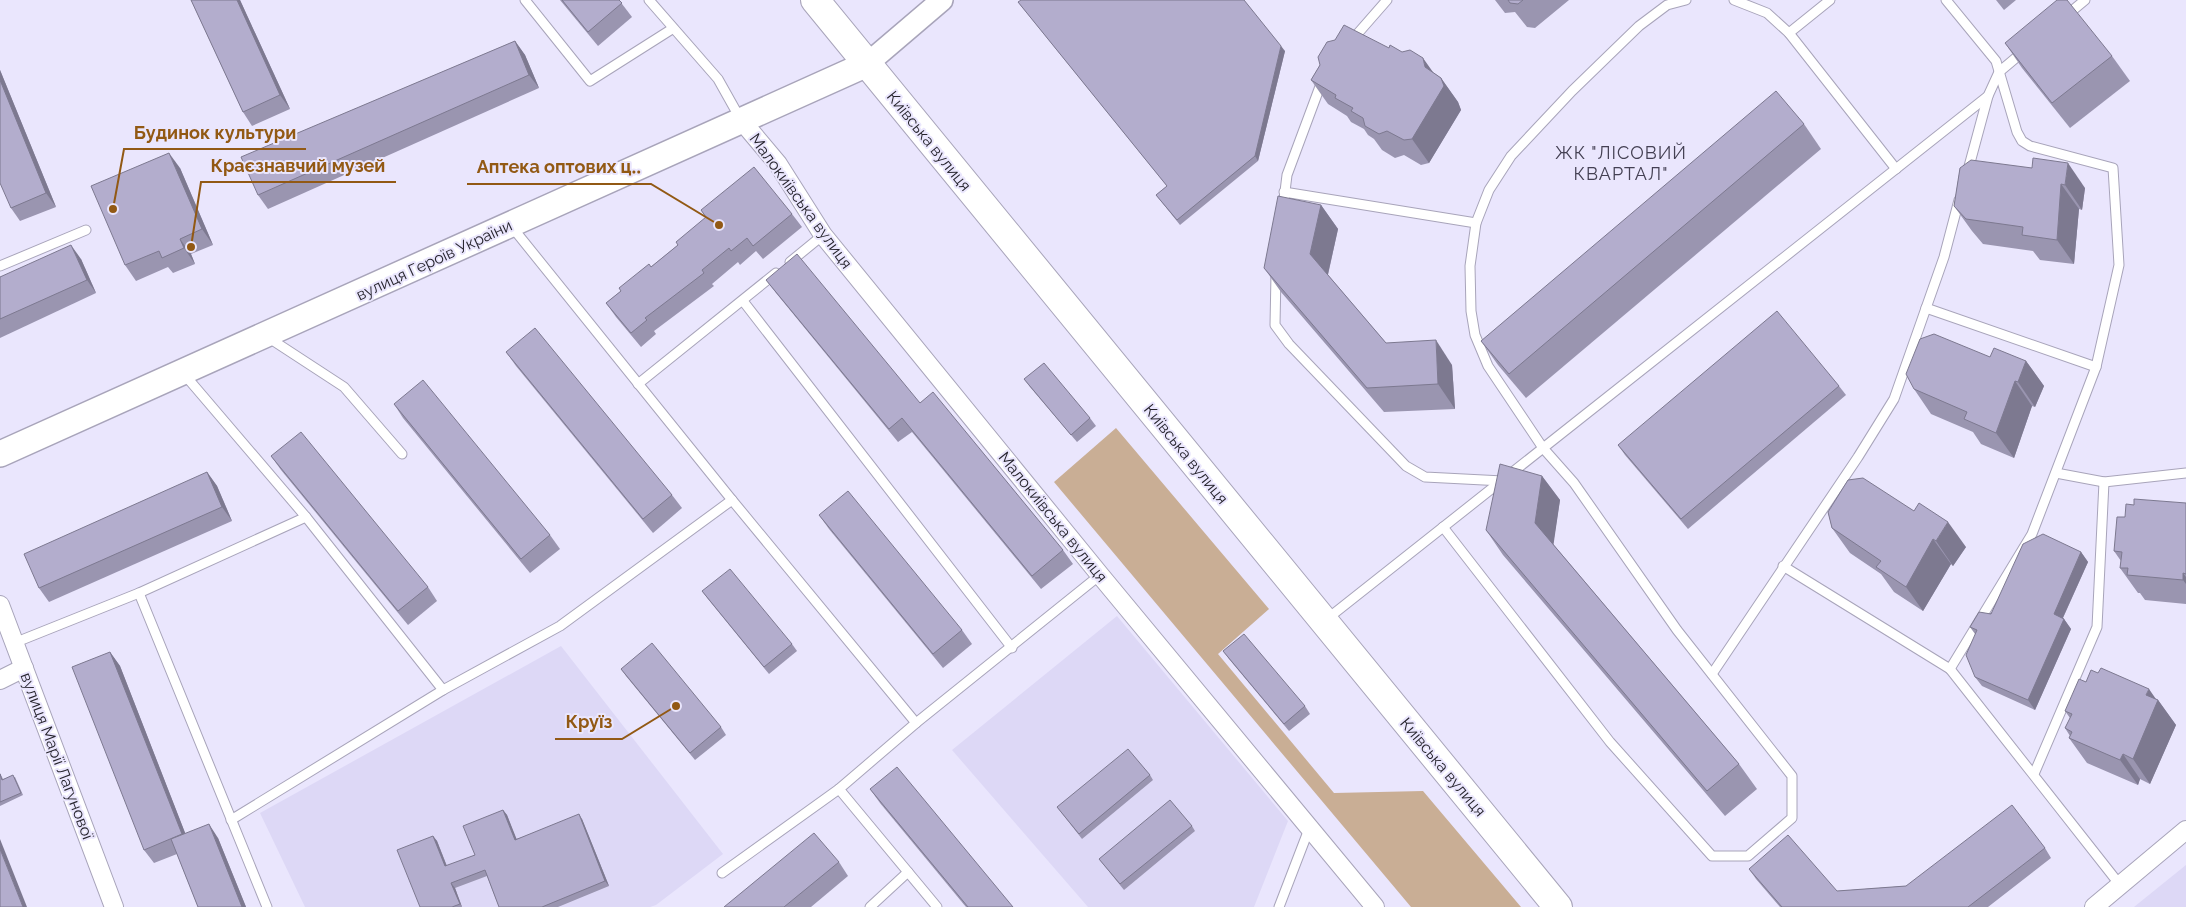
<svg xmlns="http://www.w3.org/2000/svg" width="2186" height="907" font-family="Raleway,sans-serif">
<rect width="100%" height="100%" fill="#eae6fd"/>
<!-- built -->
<g fill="#ddd8f6">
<polygon points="1117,616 1288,821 1254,907 1088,907 952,750"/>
<polygon points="561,646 723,854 656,905 650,907 305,907 260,813"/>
<polygon points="2186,865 2186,907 2134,907"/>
</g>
<!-- forest -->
<polygon fill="#c9ae95" points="1116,428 1269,609 1218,654 1334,793 1423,791 1521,907 1411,907 1054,482"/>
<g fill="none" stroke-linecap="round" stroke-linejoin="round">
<defs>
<g id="service">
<polyline points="525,0 590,81 672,29"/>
<polyline points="649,0 718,79 741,120"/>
<polyline points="1734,0 1767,13 1789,33 1896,169"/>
<polyline points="2067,15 2085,0"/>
<polyline points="1789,33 1830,0"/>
<polyline points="1352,40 1387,0"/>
<polyline points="1968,170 1988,96"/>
<polyline points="1284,192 1476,223"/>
<polyline points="1283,208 1287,175 1322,81"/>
<polyline points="512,227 732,500 916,723"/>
<polyline points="790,262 823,235"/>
<polyline points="0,266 86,230"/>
<polyline points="1276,274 1275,325 1289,344 1406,466 1425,477 1503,481"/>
<polyline points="743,301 1012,648"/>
<polyline points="1926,308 2096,367"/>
<polyline points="269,338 344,387 402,454"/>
<polyline points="184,374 306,517 443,690"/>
<polyline points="638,384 776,273"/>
<polyline points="2056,473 2104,482 2186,473"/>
<polyline points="1443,527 1610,742 1712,856 1748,856 1792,818 1792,776 1677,630 1574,483 1543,448 1488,366 1475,335 1471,311 1470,266 1476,223 1489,190 1511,156 1572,91 1639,26 1667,5 1686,0"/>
<polyline points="1783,566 1950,669 2032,534 2096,367 2119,265 2113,168 2030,146 2022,141 2017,132 1996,61 1946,0"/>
<polyline points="139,593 267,907"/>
<polyline points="1327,619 1988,96 1999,72 2024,51"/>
<polyline points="14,643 139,593 306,517"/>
<polyline points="1950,669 2120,885"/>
<polyline points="1712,674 1858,457 1894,399 1944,257 1959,200"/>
<polyline points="2034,774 2097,627 2104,482"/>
<polyline points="231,820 443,690 560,626 732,500"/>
<polyline points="722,873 839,789"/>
<polyline points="870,907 908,872"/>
<polyline points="937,907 839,789 916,723 1100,575"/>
<polyline points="1279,907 1309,829"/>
</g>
<g id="minor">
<polyline points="741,120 778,164 823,235 1100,575 1375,907"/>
<polyline points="0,605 114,907"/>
<polyline points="0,680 24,668"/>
<polyline points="2094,907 2186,830"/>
</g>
<polyline id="tertiary" points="867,64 942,0"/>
<polyline id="secondary" points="0,454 867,64"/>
<polyline id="primary" points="815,0 1558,907"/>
</defs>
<!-- service casing -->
<use href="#service" stroke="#a8a4ba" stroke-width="11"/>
<!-- minor casing -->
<use href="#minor" stroke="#a8a4ba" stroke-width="20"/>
<!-- tertiary casing -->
<use href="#tertiary" stroke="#a8a4ba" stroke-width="24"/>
<!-- secondary casing -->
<use href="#secondary" stroke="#a8a4ba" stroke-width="28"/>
<!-- primary casing -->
<use href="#primary" stroke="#a8a4ba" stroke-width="30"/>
<!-- service -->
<use href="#service" stroke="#fff" stroke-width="9"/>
<!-- minor -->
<use href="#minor" stroke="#fff" stroke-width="18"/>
<!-- tertiary -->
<use href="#tertiary" stroke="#fff" stroke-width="21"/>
<!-- secondary -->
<use href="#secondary" stroke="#fff" stroke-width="25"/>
<!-- primary -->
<use href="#primary" stroke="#fff" stroke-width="28"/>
</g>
<!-- wall -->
<g fill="#9a95b0">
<polygon points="191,0 240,0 290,109 252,126 243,112"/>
<polygon points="560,0 619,0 632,17 598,46"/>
<polygon points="1495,0 1569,0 1535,28 1527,27 1515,12 1505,13"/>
<polygon points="1996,0 2016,0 2004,10"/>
<polygon points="1018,2 1285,51 1258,161 1180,225 1156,195 1167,186"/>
<polygon points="515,41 525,55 539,88 268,209 258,195"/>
<polygon points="2005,43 2112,56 2130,81 2070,128 2022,68"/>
<polygon points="1320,65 1434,73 1441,78 1458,102 1461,110 1429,163 1421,165 1404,155 1395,158 1382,150 1374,139 1368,135 1364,129 1351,122 1347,116 1328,104 1311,80"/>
<polygon points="0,70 56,207 20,221 11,208"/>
<polygon points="1804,124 1821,149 1526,398 1498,365 1481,341"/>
<polygon points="180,168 213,245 191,254 195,264 173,273 168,267 136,281 125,265"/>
<polygon points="1960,168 2085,188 2082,210 2079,209 2074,264 2040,260 2033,251 1983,244 1972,231 1954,206"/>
<polygon points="1321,205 1338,229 1328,275 1386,343 1452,365 1455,409 1384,412 1281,292 1264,268"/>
<polygon points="701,210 792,214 802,227 763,259 756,251 740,265 738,262 712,284 714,286 654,331 656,334 641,347 616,317 606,303 678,245 706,218"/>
<polygon points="81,259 96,293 0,338 0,277"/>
<polygon points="766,280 920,403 1063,550 1073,564 1041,589 912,432 898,442 776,293"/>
<polygon points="506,352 672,495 682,508 653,533 516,366"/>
<polygon points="1990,357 2026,361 2044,386 2035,407 2032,406 2014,458 1981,444 1973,432 1931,414 1914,389"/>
<polygon points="1024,379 1090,418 1096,426 1077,442 1030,387"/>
<polygon points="1839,386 1846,395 1688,529 1625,455 1618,445"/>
<polygon points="394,404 550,535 560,549 530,573 403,418"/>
<polygon points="271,456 428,587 437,601 408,625 281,470"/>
<polygon points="207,472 217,486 232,521 49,602 39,588"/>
<polygon points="1542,476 1560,500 1553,544 1739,764 1757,789 1725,816 1503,555 1486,530"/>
<polygon points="2186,503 2186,604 2145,600 2140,593 2138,593 2120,568 2121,561 2114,551 2125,517 2134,505"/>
<polygon points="1828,512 1966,547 1953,566 1951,564 1923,611 1894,592 1881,574 1850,553 1832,528"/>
<polygon points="819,515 962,630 972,644 943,668 829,529"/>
<polygon points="2081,552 2088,562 2063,618 2064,619 2071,629 2035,710 1982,686 1975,677 1975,634 1970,627"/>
<polygon points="702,591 792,644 797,651 769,674 708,599"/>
<polygon points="1223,651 1305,706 1310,714 1289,731 1229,659"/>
<polygon points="110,652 120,666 185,833 218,838 246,907 198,907 177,854 154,863 144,850"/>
<polygon points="621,669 721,727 726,735 695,760 626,676"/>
<polygon points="2155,699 2158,700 2176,725 2150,784 2140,779 2138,785 2087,763 2069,738 2070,736 2065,728 2070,718 2065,711"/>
<polygon points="0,773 3,779 15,777 23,795 0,806"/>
<polygon points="1150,775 1153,780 1082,839 1057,807"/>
<polygon points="870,789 1013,907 966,907 880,803"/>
<polygon points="503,810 507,815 516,839 582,819 609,886 558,907 499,907 487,876 455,888 462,907 420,907 433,836 437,841 447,866 475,855"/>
<polygon points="1192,826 1195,831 1124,890 1099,859"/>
<polygon points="2045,848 2051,858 1988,907 1780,907 1756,879 1749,869 1837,891 1906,886"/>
<polygon points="839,862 848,876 811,907 724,907"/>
</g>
<!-- shaded-wall -->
<g fill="#7d7990">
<polygon points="237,0 240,0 290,109 280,95"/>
<polygon points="515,41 525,55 539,88 529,75"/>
<polygon points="1281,46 1285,51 1258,161 1255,156"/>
<polygon points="1423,58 1440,82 1441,78 1458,102 1461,110 1429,163 1412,139 1425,67"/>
<polygon points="0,70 56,207 46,193 0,80"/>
<polygon points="169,153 180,168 213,245 202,229"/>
<polygon points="2068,163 2085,188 2082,210 2065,185"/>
<polygon points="2061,184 2079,209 2074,264 2057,240"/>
<polygon points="1321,205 1338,229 1327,278 1310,254"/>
<polygon points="180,239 191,254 195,264 184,248"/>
<polygon points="71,245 81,259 96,293 87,280"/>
<polygon points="1436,340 1452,365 1455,409 1438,384"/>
<polygon points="2026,361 2044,386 2035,407 2018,382"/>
<polygon points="2015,381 2032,406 2014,458 1996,433"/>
<polygon points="207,472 217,486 232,521 222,507"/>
<polygon points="1542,476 1560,500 1553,548 1535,523"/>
<polygon points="1948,522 1966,547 1953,566 1936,541"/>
<polygon points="1933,539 1951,564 1923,611 1906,587"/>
<polygon points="2081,552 2088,562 2060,624 2054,614"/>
<polygon points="2183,573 2186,577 2186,584 2183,580"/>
<polygon points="2064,619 2071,629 2035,710 2028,700"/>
<polygon points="110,652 120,666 191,848 182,834"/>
<polygon points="2149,689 2158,702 2158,700 2176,725 2150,784 2133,759 2146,695"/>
<polygon points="2123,754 2140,779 2138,785 2120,760"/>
<polygon points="503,810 507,815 519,845 515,840"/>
<polygon points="579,814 582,819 609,886 605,881"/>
<polygon points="209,824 218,838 246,907 242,907"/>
<polygon points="433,836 437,841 449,872 445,866"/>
<polygon points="0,839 27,907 23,907 0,849"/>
<polygon points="451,883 455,888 462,907 460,904"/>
</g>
<!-- building -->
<g fill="#b3adcd" stroke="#7d7990">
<polygon points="191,0 237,0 280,95 243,112"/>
<polygon points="562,0 619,0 622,3 588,32"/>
<polygon points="1021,0 1244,0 1281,46 1255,156 1177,220 1156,195 1167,186 1018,2"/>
<polygon points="1508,0 1523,0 1518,4 1510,3"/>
<polygon points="2057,0 2067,0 2112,56 2052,103 2005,43"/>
<polygon points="1344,25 1389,48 1390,45 1402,52 1410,50 1423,58 1425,67 1441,78 1444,86 1412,139 1404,140 1387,131 1379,134 1365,126 1363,118 1351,111 1353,108 1335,98 1336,95 1311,80 1320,65 1318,57 1327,42 1335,40"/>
<polygon points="515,41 529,75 258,195 241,157"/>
<polygon points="0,80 46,193 11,208 0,183"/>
<polygon points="1776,91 1804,124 1509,374 1481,341"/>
<polygon points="169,153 202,229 180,239 184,248 162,258 159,251 125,265 91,186"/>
<polygon points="2033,158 2068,163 2065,185 2061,184 2057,240 2022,235 2023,227 1966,219 1954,206 1960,168 1971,160 2032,168"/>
<polygon points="754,167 792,214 753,246 747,238 731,251 729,248 702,270 704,273 645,318 647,320 631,333 606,303 621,291 619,288 649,264 651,267 678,245 676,242 706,217 701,210"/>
<polygon points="1278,196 1321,205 1310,254 1386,343 1436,340 1438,384 1367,388 1264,268"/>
<polygon points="71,245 87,280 0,319 0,277"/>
<polygon points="797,254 920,403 933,392 1063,550 1032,576 902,418 889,429 766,280"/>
<polygon points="1777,311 1839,386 1681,519 1618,445"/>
<polygon points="535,328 672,495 643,519 506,352"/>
<polygon points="1934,334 1990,357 1994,348 2026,361 2018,382 2015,381 1996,433 1964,419 1967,412 1914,389 1906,374 1920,339"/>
<polygon points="1044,363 1090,418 1071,435 1024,379"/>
<polygon points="423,380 550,535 521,559 394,404"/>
<polygon points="301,432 428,587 398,611 271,456"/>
<polygon points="1500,464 1542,476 1535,523 1739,764 1707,791 1486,530"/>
<polygon points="207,472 222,507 39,588 24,554"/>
<polygon points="1863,478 1914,511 1919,503 1948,522 1936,541 1933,539 1906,587 1876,567 1881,561 1832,528 1828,512 1848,480"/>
<polygon points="848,491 962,630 933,654 819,515"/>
<polygon points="2134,499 2186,503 2186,574 2183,573 2183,580 2127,575 2128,568 2120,568 2122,552 2114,551 2117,517 2125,517 2126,504 2134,505"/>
<polygon points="2043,534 2081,552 2054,614 2064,619 2028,700 1975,677 1966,655 1977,630 1970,627 1979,612 1991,614 2023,544"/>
<polygon points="730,569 792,644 764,667 702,591"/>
<polygon points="1244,634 1305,706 1284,724 1223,651"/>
<polygon points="652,643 721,727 690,753 621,669"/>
<polygon points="110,652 182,834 144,850 72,667"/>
<polygon points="2101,668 2149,689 2146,695 2158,700 2133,759 2123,754 2120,760 2069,738 2072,732 2065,728 2072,714 2065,711 2079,679 2086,682 2091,670 2098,673"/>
<polygon points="1128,749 1150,775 1079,834 1057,807"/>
<polygon points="897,767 1013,907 968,907 870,789"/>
<polygon points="0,774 2,780 13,775 21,793 0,802"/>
<polygon points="1170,800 1192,826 1120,884 1099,859"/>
<polygon points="2012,805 2045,848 1968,907 1782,907 1749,869 1788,835 1837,891 1906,886"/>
<polygon points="503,810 515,840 579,814 605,881 542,907 499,907 485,870 451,883 460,904 452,907 420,907 397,850 433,836 445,866 475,855 463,826"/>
<polygon points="209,824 242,907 198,907 171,839"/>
<polygon points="814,833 839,862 784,907 724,907"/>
<polygon points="0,849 23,907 0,907"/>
</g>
<g text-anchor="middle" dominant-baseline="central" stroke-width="4" stroke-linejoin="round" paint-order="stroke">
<!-- street labels -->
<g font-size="16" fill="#26242d" stroke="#eae6fd">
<text transform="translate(929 141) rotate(51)">Київська вулиця</text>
<text transform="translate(801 201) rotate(54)">Малокиївська вулиця</text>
<text transform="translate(434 260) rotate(-25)">вулиця Героїв України</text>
<text transform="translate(1186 454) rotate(51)">Київська вулиця</text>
<text transform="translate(1053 517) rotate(51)">Малокиївська вулиця</text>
<text transform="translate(57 756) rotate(69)">вулиця Марії Лагунової</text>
<text transform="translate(1443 767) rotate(50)">Київська вулиця</text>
</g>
<!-- neighbourhood labels -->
<g font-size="18" letter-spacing="1" fill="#444053" stroke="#eae6fd">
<text x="1621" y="152">ЖК "ЛІСОВИЙ<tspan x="1621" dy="21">КВАРТАЛ"</tspan></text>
</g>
</g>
<!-- callouts -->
<path fill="none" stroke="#925914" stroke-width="2" d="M113 209L124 149H306M191 247L201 182H396M719 225L651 184H467M676 706L622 739H555"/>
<g fill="#925914" stroke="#eae6fd" stroke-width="2">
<circle cx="113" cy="209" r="5"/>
<circle cx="191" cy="247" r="5"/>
<circle cx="719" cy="225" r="5"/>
<circle cx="676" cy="706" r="5"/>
</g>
<g font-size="18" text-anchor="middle" font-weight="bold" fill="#925914" stroke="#eae6fd" stroke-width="4" stroke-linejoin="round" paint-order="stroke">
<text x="215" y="139">Будинок культури</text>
<text x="298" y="172">Краєзнавчий музей</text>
<text x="559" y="173">Аптека оптових ц‥</text>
<text x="589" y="728">Круїз</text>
</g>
</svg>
